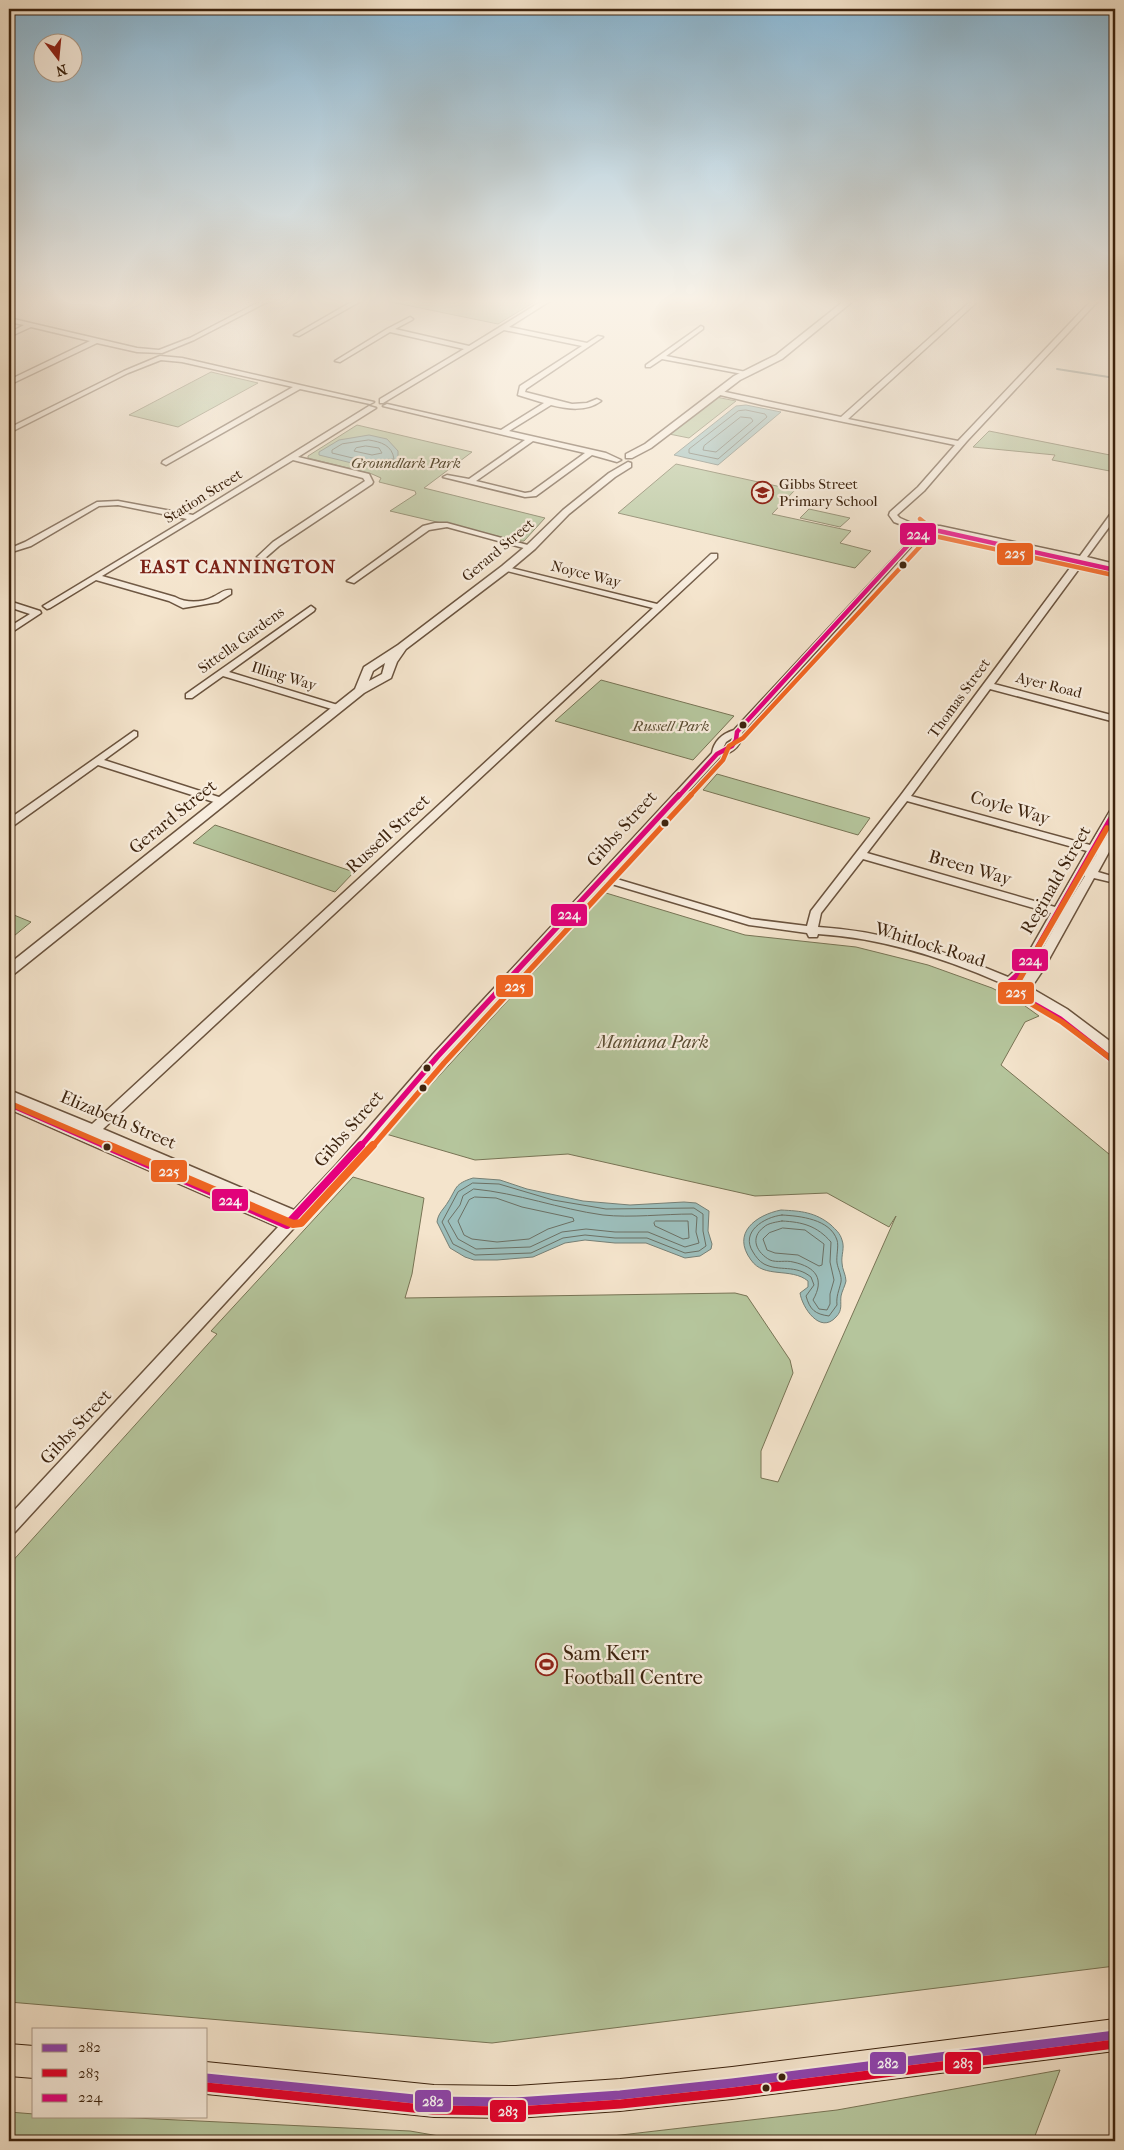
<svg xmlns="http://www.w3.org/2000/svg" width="1124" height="2150" font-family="'IM FELL French Canon',serif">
<rect width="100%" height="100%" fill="#f4e4cc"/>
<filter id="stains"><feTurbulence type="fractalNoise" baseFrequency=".004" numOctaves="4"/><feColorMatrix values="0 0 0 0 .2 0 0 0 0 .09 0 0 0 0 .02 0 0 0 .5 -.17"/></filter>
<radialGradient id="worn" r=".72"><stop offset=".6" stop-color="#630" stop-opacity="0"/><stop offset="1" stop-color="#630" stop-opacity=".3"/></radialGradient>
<!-- green -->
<g fill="#b5c59c" stroke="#787455">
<polygon points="386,301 536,301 498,324"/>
<polygon points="211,372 258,383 178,427 129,415"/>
<polygon points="716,397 736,401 689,438 669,434"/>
<polygon points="357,425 472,452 424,488 545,518 524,541 518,541 390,511 416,494 415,491 379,482 381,478 372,474 308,458 308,456"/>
<polygon points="989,431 1115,456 1115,472 1052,460 1055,455 973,447"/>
<polygon points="676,464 795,490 772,514 851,531 840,543 871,551 855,568 618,513"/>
<polygon points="809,509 850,518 840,527 800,518"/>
<polygon points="601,680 734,716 693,760 555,721"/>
<polygon points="717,774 870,818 858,835 703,790"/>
<polygon points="215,825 354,872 335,892 193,843"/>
<polygon points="606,893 745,935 856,947 928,965 992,988 1021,1003 1039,1016 1025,1022 1001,1065 1115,1159 1115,1966 492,2043 9,2002 9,1565 217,1334 211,1331 353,1177 424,1198 412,1274 405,1298 735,1293 747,1296 790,1360 793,1373 761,1451 761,1478 778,1482 896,1216 889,1227 827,1193 755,1196 568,1154 475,1160 386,1134"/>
<polygon points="9,913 31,922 9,940"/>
<polygon points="1060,2070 1033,2141 569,2141 837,2110"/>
<polygon points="9,2112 34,2114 34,2116 93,2116 410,2131 468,2141 9,2141"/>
</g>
<!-- water -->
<g fill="#9cbebb" stroke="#768076">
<polygon points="746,405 781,412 718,465 674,455 736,406"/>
<polygon points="369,435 387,439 398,451 398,463 394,465 364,466 319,455 319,452 339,440"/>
<path d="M473,1178L500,1180L527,1189L583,1201L630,1205L684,1202L696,1203L709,1211L708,1231L712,1244L711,1249L700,1256L685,1258L646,1243H615L585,1240L565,1243L533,1257L497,1260H474L465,1257L450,1248L437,1222C438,1213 444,1209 448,1202C457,1188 454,1184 473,1178Z"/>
<path d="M781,1210C801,1211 815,1212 831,1225C836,1230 840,1233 842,1240C845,1248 841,1255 842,1263C842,1269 846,1275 846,1281C845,1286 842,1291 841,1296C840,1304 843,1310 836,1317C820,1335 802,1307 800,1293L808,1287V1281C791,1267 764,1279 751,1260C731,1233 756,1215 781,1210Z"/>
</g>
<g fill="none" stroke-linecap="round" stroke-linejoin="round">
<!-- shore -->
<g stroke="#6c7064" stroke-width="1">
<polygon points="746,410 765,414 767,417 718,459 689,453 689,449 738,411"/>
<polygon points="741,417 751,418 753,421 716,452 703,450 704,446"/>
<path d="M369,440C381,442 392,445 394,459L365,461L332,453V450L342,444Z"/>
<polygon points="366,446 379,448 382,453 372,455 354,451 356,448"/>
<polygon points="473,1183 499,1184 553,1200 606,1209 694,1208 703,1214 703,1231 706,1246 699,1251 685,1253 647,1238 615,1238 585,1235 563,1238 531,1253 475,1255 453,1244 442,1222 458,1192"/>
<path d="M474,1189C518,1193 559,1209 603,1215C631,1218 664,1214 692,1214L697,1217L696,1232L699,1243L685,1247L648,1232H615L586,1229L562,1232L530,1247L476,1249L458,1239L448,1221L460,1205L463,1196Z"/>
<polygon points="475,1197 496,1198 522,1207 573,1218 574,1221 548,1229 529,1239 497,1242 472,1239 464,1235 458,1221 469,1200"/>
<path d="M782,1215C800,1216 830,1219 837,1240C839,1246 836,1256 837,1263C838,1269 842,1276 841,1282C839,1291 836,1296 837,1305L829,1316C815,1314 810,1310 806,1296L814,1285L811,1277C795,1264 780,1272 764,1264C759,1261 756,1257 753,1252C740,1232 764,1217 782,1215Z"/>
<polygon points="656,1221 688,1221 689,1238 683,1239 655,1226 654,1223"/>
<path d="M782,1221C803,1222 817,1226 831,1242L830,1262L834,1280L830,1294V1304L827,1310L819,1309L813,1300C825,1279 816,1267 793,1262C786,1260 777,1263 770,1260C757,1253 749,1238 764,1227C768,1223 777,1222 782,1221Z"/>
<polygon points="783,1228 805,1230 824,1244 822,1265 819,1266 798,1255 775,1253 767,1250 763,1239 769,1233"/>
</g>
<!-- stream -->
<polyline stroke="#768076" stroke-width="2" points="1057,369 1115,378"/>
<defs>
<g id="minor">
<polygon points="261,301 269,301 194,340 162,353 137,352 97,343 9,385 9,380 90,341 31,327 9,337 9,333 24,325 9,322 9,318 137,348 159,350 190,338"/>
<polygon points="353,301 361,301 299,336 294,335"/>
<path d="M542,301H550L509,327L587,343L598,336L603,337L526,389L525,392L572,404L587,403L597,399L601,401C586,412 567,409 551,405L509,431L606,453L621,460L617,462L592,455L536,496L525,497L443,477L447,475L469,479L525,440L383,406L387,404L501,430L544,403L518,395L520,386L582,346L504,330L383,403H380V399L464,349L390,332L340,362L335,361L387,329L410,317L413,319L412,320L395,329L469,346ZM533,441L585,453L531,492L525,493L476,481Z"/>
<path d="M971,301H978L848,419L958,441L1091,301H1098L967,441L924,491L897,515L900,518L916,525L940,526L1080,556L1112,512H1115V519L1087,557L1115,564V568L1084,562L994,684L1115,716V722L990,689L911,796L1090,845L1110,811L1115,808V820L1100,847L1111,830L1115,829V841L1098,872L1115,877V883L1094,878L1043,970L1031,988L1067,1009L1115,1045V1055L1111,1054L1059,1015L1024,994L1017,998L1013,997L1011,994L1015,989L1011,987L1002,988L1001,983C942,957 882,938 818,934L817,937H809L807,933L749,925L605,882L441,1060L347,1170L15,1532L9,1534V1516L278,1227L9,1109V1100L84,1131L9,1099V1090L92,1124L653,608L503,570V566L657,604L711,554H717V558L103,1129L294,1210L337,1164L433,1054L712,753C714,741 722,734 734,730L917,533L918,531L894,522L889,515L890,512L918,487L955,445L762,405L716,394V390L841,417ZM926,530H940L1076,560L901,795L811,911L807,926L751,919L610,877L721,756C733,752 742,746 742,733ZM732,738L730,743L723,748L726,742ZM907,801L1087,851L1055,907L867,853ZM1096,853L1097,854L1087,870ZM863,859L1051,913L1022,964L1008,977C947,951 884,931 818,927L821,913ZM1084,875L1085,876L1064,910ZM1061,916L1022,983L1017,981L1031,969ZM95,1136L287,1218L286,1219Z"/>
<polygon points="701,326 703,327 703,329 666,356 746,372 750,374 748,375 662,359 650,367 646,367 646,365"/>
<polygon points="160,356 182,358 374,402 370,404 300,389 166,465 162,463 163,461 293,387 182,362 161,360 128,373 9,433 9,428 124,371"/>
<path d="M369,406L376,408L298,457L369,474L373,482L372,484L279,546L264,559L257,557L273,542L365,481L363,478L293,460L102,576L175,597C186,603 201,603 213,597C220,594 224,589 231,590V594L218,602L183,608L169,601L96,580L50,608L47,609L43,606L187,519L118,505L99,506L31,546L15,551L11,548L25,542L97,502L118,501L193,515Z"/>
<polygon points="435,523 447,523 535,547 531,550 447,527 429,530 354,583 347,581 423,526"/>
<polygon points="9,601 40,611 41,613 9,634 9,627 30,614 9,607"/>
<polygon points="311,606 315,609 314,611 229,672 341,706 341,710 335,710 223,676 192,698 186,698 186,694"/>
<polygon points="134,731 137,732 137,736 104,760 225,799 226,801 225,803 217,803 98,765 13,826 9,827 9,819"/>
</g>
<g id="tertiary">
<polygon points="844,301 853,301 782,359 740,380 651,448 632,458 626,458 626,454 645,444 734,376 776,355"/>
<path d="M628,462L631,463V467L615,477L569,514L535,549L510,570L406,649L397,662L391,678L364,693L14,974L9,975V964L355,689L364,667L398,645L502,566L527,545L563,510L609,473ZM385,663L382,674L369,681L373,671Z"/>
</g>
<g id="primary">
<polygon points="1115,2019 1115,2051 732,2099 620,2111 516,2118 434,2117 206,2094 206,2062 434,2085 516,2086 620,2079 732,2067"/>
<polygon points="9,2044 34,2046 34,2078 9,2076"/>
</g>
</defs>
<!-- minor casing -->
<use href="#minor" stroke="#6a533e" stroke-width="3"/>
<!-- tertiary casing -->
<use href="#tertiary" stroke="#6a533e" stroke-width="3"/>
<!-- primary casing -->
<use href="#primary" stroke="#3c230e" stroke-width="2"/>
<!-- minor -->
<use href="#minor" fill="#f8edde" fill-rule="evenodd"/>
<!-- tertiary -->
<use href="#tertiary" fill="#f8edde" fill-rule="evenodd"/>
<!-- primary -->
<use href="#primary" fill="#f4e4cc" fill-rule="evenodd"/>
<defs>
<polyline id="bus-1" points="206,2078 434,2101 516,2102 620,2095 732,2083 1115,2035"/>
<polyline id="bus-2" points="206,2087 433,2110 517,2111 621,2104 733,2092 1115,2044"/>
<polyline id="bus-3-far2" points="678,797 717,754 732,746 736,740 737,732 922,530 939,531 1115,570"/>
<g id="bus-3-far1">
<polyline points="1115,811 1027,966 1004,987 1060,1019 1115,1062"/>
<polyline points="9,1104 107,1147"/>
<polyline points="360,1147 437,1057 679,795"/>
</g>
<polyline id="bus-3" points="104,1145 287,1225 361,1145"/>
<g id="bus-4-far2">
<polyline points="916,536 939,537 1113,575"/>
<polyline points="689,797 723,760 729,746 743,738 926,540 930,527 920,519"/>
</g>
<g id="bus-4-far1">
<polyline points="1107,828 1014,989 1018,996 1062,1022 1110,1058"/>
<polyline points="9,1103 111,1147"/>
<polyline points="372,1147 444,1063 691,795"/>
</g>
<polyline id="bus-4" points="108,1145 293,1224 301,1223 373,1145"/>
</defs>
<!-- bus-1 casing -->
<use href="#bus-1" stroke="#f8edde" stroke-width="13"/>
<!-- bus-2 casing -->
<use href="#bus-2" stroke="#f8edde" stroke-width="13"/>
<!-- bus-3-far2 casing -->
<use href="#bus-3-far2" stroke="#f8edde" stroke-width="7"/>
<!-- bus-3-far1 casing -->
<use href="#bus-3-far1" stroke="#f8edde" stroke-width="9"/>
<!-- bus-3 casing -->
<use href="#bus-3" stroke="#f8edde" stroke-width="11"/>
<!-- bus-4-far2 casing -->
<use href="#bus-4-far2" stroke="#f8edde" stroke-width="7"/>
<!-- bus-4-far1 casing -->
<use href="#bus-4-far1" stroke="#f8edde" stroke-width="9"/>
<!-- bus-4 casing -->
<use href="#bus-4" stroke="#f8edde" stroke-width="11"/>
<!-- bus-1 -->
<use href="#bus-1" stroke="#8e44ad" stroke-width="9"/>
<!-- bus-2 -->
<use href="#bus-2" stroke="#e4002b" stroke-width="9"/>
<!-- bus-3-far2 -->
<use href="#bus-3-far2" stroke="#e5007d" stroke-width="4.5"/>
<!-- bus-3-far1 -->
<use href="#bus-3-far1" stroke="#e5007d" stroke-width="5.5"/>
<!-- bus-3 -->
<use href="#bus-3" stroke="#e5007d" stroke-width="8"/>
<!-- bus-4-far2 -->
<use href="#bus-4-far2" stroke="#f26522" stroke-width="4.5"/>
<!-- bus-4-far1 -->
<use href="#bus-4-far1" stroke="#f26522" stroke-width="5.5"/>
<!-- bus-4 -->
<use href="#bus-4" stroke="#f26522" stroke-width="8"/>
</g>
<!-- sky -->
<linearGradient id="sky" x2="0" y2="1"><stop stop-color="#89b8d6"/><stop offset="0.5" stop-color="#faf3e8"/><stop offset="1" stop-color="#faf3e8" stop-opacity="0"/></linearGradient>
<rect width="1124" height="602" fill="url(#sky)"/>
<!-- icons -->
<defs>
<symbol id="school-ring" viewBox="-11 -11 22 22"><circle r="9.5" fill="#f8edde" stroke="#8f2418" stroke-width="1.5"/><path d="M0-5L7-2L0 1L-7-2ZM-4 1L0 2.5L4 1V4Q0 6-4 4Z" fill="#8f2418"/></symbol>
<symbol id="stadium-ring" viewBox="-11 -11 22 22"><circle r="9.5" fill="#f8edde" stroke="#8f2418" stroke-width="1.5"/><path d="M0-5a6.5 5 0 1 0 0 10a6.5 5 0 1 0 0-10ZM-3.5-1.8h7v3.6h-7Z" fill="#8f2418"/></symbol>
</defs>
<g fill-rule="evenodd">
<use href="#school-ring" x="750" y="480" width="25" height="25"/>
<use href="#stadium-ring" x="534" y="1652" width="25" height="25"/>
</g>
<!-- markers -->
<g fill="#3c230e" stroke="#f8edde" stroke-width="2">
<circle cx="903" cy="565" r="4.5"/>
<circle cx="743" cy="725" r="4.5"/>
<circle cx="665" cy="823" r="4.5"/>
<circle cx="427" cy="1068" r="4.5"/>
<circle cx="423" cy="1088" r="4.5"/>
<circle cx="107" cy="1147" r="4.5"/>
<circle cx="782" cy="2077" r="4.5"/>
<circle cx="766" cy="2088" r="4.5"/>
</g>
<g text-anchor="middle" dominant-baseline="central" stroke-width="4.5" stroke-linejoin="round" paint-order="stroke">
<!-- far-park labels -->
<g font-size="15" font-style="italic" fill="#5a4c32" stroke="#f8edde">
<text x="406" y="463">Groundlark Park</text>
<text x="671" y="726">Russell Park</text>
</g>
<!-- far-poi labels -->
<g font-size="15" fill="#3c230e" stroke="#f8edde" text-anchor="start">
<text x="779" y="484">Gibbs Street<tspan x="779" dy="17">Primary School</tspan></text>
</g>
<!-- far-street labels -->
<g font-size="15" fill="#3c230e" stroke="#f8edde">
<text transform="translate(203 496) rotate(-32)">Station Street</text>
<text transform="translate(498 550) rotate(-40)">Gerard Street</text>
<text transform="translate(586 574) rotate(14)">Noyce Way</text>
<text transform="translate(241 640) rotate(-36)">Sittella Gardens</text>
<text transform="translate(284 676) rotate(17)">Illing Way</text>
<text transform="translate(1049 685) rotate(14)">Ayer Road</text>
<text transform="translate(959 698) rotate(-54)">Thomas Street</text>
</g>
<!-- street labels -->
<g font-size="18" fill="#3c230e" stroke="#f8edde">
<text transform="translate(1010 808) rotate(16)">Coyle Way</text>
<text transform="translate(173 817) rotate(-39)">Gerard Street</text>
<text transform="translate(622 829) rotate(-48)">Gibbs Street</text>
<text transform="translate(388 834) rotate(-43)">Russell Street</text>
<text transform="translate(970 868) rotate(16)">Breen Way</text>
<text transform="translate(1056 880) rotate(-60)">Reginald Street</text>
<text transform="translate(930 945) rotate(17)">Whitlock Road</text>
<text transform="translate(118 1120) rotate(23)">Elizabeth Street</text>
<text transform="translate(349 1129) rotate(-49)">Gibbs Street</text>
<text transform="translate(76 1427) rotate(-47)">Gibbs Street</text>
</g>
<!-- park labels -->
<g font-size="18" font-style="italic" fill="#5a4c32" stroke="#f8edde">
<text x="653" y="1042">Maniana Park</text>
</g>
<!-- far-district labels -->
<g font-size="19" font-weight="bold" letter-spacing="1" fill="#7a1f14" stroke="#f8edde">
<text x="238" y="567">EAST CANNINGTON</text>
</g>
<!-- near-poi labels -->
<g font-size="21" fill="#3c230e" stroke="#f8edde" text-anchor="start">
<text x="563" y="1653">Sam Kerr<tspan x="563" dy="24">Football Centre</tspan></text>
</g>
</g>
<g stroke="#f8edde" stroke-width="2">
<rect x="899" y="522" width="38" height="24" rx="5" fill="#e5007d"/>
<rect x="996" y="542" width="38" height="24" rx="5" fill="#f26522"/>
<rect x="550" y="903" width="38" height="24" rx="5" fill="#e5007d"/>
<rect x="1011" y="948" width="38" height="24" rx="5" fill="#e5007d"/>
<rect x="495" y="974" width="39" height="24" rx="5" fill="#f26522"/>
<rect x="997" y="981" width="38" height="24" rx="5" fill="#f26522"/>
<rect x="150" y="1159" width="38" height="24" rx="5" fill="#f26522"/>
<rect x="211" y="1188" width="38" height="24" rx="5" fill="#e5007d"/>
<rect x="944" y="2051" width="38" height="24" rx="5" fill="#e4002b"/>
<rect x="869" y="2051" width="38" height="24" rx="5" fill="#8e44ad"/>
<rect x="414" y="2089" width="38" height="24" rx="5" fill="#8e44ad"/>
<rect x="489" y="2099" width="38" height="24" rx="5" fill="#e4002b"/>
</g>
<g font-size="14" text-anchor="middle" font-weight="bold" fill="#fff">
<text x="918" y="539">224</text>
<text x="1015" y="558">225</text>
<text x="569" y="919">224</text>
<text x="1030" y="965">224</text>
<text x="515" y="991">225</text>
<text x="1016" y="997">225</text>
<text x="169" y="1176">225</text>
<text x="230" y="1205">224</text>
<text x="963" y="2068">283</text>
<text x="888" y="2068">282</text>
<text x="433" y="2106">282</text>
<text x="508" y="2116">283</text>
</g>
<!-- margin -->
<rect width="1124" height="2150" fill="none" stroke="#f4e4cc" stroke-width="30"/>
<rect x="10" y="10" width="1104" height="2130" fill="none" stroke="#3c230e" stroke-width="2.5"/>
<rect x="15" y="15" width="1094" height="2120" fill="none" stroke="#3c230e"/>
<!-- legend -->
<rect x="32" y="2028" width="175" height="90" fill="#f8edde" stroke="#ad9c8b"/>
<rect x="42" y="2044" width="25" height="8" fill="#8e44ad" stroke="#ad9c8b"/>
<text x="78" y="2052" font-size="15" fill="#3c230e">282</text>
<rect x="42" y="2069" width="25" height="8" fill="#e4002b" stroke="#ad9c8b"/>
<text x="78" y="2078" font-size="15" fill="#3c230e">283</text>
<rect x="42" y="2094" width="25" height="8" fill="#e5007d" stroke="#ad9c8b"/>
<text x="78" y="2102" font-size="15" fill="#3c230e">224</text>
<!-- north arrow -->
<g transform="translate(58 58) rotate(164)"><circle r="24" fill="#f8edde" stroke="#ad9c8b"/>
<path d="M0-4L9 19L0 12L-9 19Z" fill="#8f2418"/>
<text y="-8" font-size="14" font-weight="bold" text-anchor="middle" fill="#3c230e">N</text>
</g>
<rect width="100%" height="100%" filter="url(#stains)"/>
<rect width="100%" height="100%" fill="url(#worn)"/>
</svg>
